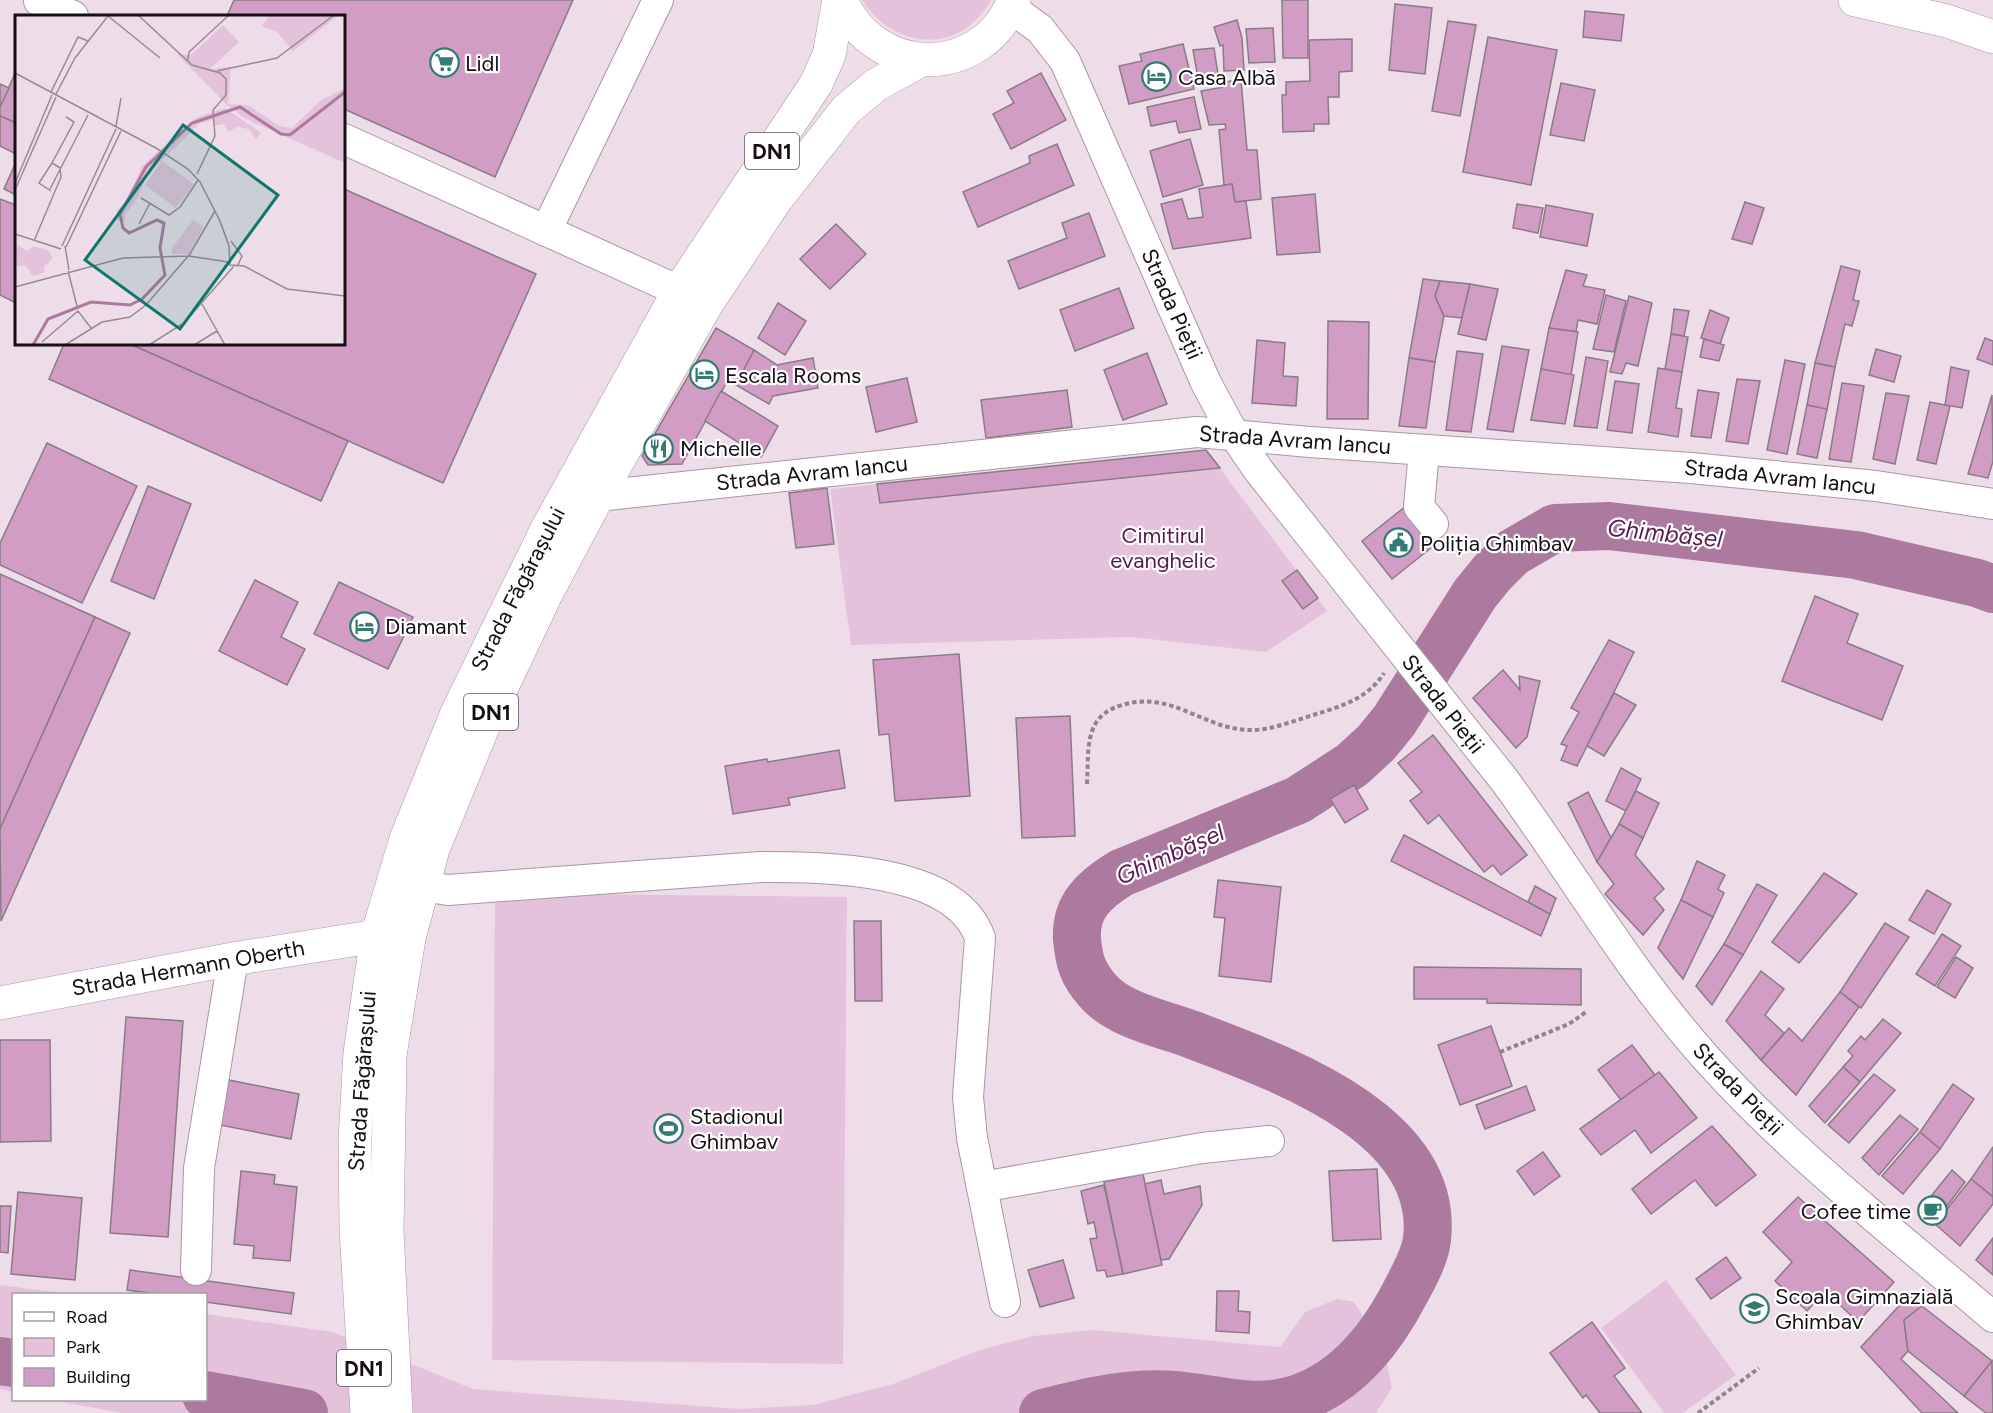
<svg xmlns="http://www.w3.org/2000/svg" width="1993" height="1413" font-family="Figtree,sans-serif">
<rect width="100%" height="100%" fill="#eedde9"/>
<!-- green -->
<g fill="#e5c2db">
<path d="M862,0H991C960,55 895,51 862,0Z"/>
<polygon points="1206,450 1327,611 1266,652 1131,637 851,645 830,489"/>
<polygon points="495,893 847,897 843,1364 492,1360"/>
<polygon points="1666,1280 1736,1375 1683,1413 1664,1413 1601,1328"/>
<polygon points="0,1285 69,1294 14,1294 13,1392 0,1389"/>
<polygon points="1337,1299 1354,1302 1384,1350 1392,1388 1376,1413 121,1413 52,1400 206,1400 206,1314 333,1332 473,1389 739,1409 813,1405 893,1384 980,1350 1033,1336 1092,1330 1280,1347 1305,1312"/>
</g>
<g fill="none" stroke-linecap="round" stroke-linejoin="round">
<!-- river -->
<g stroke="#ac799f" stroke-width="48">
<polyline points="0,1361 14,1363"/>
<polyline points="206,1395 304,1413"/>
<path d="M1043,1413C1085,1402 1131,1391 1174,1395C1212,1398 1252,1411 1289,1401C1344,1387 1380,1341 1405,1293C1414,1276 1425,1257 1427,1239C1440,1123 1279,1068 1193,1035C1164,1024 1120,1016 1098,991C1083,974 1079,962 1077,939C1075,906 1095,889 1121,873L1298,800L1352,765L1376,743L1394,721L1475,594L1492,573L1512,553L1555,528L1609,526L1856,555L1977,583L1993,589"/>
</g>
</g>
<!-- building -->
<g fill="#d29dc5" stroke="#8b7b86" stroke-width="1.5">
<polygon points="234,0 573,0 495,177 344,109 344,16 227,16"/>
<polygon points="1282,0 1308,0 1308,58 1283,58"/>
<polygon points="1395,4 1432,8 1425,74 1389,70"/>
<polygon points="1585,11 1624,15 1621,41 1583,37"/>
<polygon points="1237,20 1242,38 1244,70 1224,71 1223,45 1220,46 1214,27"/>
<polygon points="1448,21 1476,25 1460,116 1432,111"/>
<polygon points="1273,28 1275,62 1249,63 1246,29"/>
<polygon points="1488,37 1557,50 1531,185 1463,172"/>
<polygon points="1352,39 1352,71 1339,72 1339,97 1328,97 1329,124 1314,124 1314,131 1283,132 1282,95 1286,95 1286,82 1310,81 1309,40"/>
<polygon points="1183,44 1194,89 1129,104 1119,66 1142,61 1140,54"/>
<polygon points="1214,48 1219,81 1199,84 1193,50"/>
<polygon points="16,71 16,123 0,116 0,107"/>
<polygon points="1041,73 1066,120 1011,149 993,114 1014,103 1007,91"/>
<polygon points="1241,80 1247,150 1257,150 1261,199 1235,202 1232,184 1224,185 1219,130 1226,129 1225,124 1209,125 1201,91 1224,87 1223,82"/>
<polygon points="1561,83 1595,90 1584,141 1550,135"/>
<polygon points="0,84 9,88 0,107"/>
<polygon points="1194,97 1201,129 1179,133 1176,121 1151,126 1147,107"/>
<polygon points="0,116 16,123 16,154 0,146"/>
<polygon points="1190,139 1203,185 1163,197 1150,151"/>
<polygon points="1057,144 1074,185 978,227 963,192 1030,163 1029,156"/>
<polygon points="16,162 16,195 4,189"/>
<polygon points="1232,184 1235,202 1246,201 1251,238 1173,249 1161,204 1182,199 1188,219 1203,217 1199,189"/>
<polygon points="344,189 536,274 443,483 130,344 344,344"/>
<polygon points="1315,194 1320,252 1277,255 1272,198"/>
<polygon points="0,199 16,205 16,303 0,295"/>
<polygon points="1745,202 1764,208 1752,244 1732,239"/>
<polygon points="1517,204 1543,208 1538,233 1513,228"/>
<polygon points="1546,205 1593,214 1587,246 1540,237"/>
<polygon points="1089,213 1105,256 1019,289 1008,261 1067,238 1062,223"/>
<polygon points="836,224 866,254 830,289 800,259"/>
<polygon points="1841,266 1860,271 1853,300 1859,301 1852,326 1845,324 1835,367 1815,363"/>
<polygon points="1566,270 1587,275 1583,286 1605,290 1597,324 1578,320 1576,332 1549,328"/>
<polygon points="1423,279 1440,281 1435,296 1444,316 1435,362 1409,358"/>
<polygon points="1440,281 1470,284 1462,318 1444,316 1435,296"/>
<polygon points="1470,284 1498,289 1486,340 1458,334"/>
<polygon points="1119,288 1134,328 1075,351 1060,310"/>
<polygon points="1606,295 1626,301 1614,352 1593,349"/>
<polygon points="1629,296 1652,303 1638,366 1626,363 1622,374 1610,372"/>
<polygon points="778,303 806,321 785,355 758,338"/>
<polygon points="1674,309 1689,311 1684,336 1671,334"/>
<polygon points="1710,310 1729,318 1720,344 1701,338"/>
<polygon points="1328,321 1369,322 1368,419 1327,419"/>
<polygon points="716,328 754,350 736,385 728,380 682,464 648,465 642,456"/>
<polygon points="1549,328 1578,332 1571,375 1541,369"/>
<polygon points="1671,334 1688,337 1682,372 1665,369"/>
<polygon points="1985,338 1993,341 1993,365 1977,359"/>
<polygon points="1704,339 1724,345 1719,361 1700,357"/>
<polygon points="1257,340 1285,343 1283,376 1298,377 1296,406 1252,403"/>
<polygon points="64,344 130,344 348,441 321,501 49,379"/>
<polygon points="1502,346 1529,350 1513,432 1487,429"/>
<polygon points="1876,349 1901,356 1894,382 1869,375"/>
<polygon points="754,350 777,365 813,358 818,388 773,396 769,404 736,385"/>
<polygon points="1457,351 1483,354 1471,432 1446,430"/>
<polygon points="1147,353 1167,404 1123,420 1104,370"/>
<polygon points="1586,357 1608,361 1597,428 1574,426"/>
<polygon points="1409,358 1435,362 1426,428 1399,426"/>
<polygon points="1785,360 1805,364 1787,454 1767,450"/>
<polygon points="1815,363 1835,367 1827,410 1807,405"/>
<polygon points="1951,367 1969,371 1962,408 1945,405"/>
<polygon points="1658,368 1682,372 1676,408 1682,409 1678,437 1648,432"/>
<polygon points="1541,369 1574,375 1565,424 1531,420"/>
<polygon points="907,378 917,422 876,432 866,387"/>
<polygon points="1737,379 1760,381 1748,444 1726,441"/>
<polygon points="1615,381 1639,384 1632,433 1607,430"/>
<polygon points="1842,383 1864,386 1851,462 1829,459"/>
<polygon points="1067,390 1072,427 986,438 981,400"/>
<polygon points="1698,390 1719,393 1711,438 1691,436"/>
<polygon points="721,391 778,426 761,457 705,421"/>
<polygon points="1886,393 1909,396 1895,464 1873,459"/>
<polygon points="1992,395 1993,461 1988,478 1968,474"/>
<polygon points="1930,402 1950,406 1936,464 1917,460"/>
<polygon points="1807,405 1827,409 1817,458 1797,454"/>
<polygon points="47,443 137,486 82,603 0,565 0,543"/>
<polygon points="1206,450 1220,468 880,503 877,484"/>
<polygon points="148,486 191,504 154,599 111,581"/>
<polygon points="827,488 834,544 796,548 789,493"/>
<polygon points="1406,506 1436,544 1392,579 1362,541"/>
<polygon points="1297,570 1318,598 1303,609 1282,581"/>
<polygon points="0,574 95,617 0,829"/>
<polygon points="255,580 298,602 281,637 305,649 287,685 219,651"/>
<polygon points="339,582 413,617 388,669 314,634"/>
<polygon points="1815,596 1858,614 1847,643 1903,666 1882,720 1782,681"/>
<polygon points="95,617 130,633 1,921 0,829"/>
<polygon points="1609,640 1634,652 1577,766 1561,760 1567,746 1561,744 1579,712 1571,708"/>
<polygon points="959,654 970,796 895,801 889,734 879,735 873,660"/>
<polygon points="1503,670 1520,690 1519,676 1540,681 1527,737 1516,748 1473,698"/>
<polygon points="1614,693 1636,705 1604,756 1587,746"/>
<polygon points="1070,716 1075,836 1022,838 1016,718"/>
<polygon points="1433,735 1527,855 1501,875 1493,865 1484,872 1439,815 1428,824 1410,801 1422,792 1398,763"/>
<polygon points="839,750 845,788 788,798 790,805 733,814 725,766 767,759 768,762"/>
<polygon points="1621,768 1641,779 1626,811 1606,801"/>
<polygon points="1354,785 1368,809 1345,823 1330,799"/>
<polygon points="1636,791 1659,803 1643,838 1619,824"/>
<polygon points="1588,792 1611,838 1597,862 1568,803"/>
<polygon points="1619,824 1643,838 1635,855 1664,889 1654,898 1664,910 1643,935 1605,894 1614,884 1597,862"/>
<polygon points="1404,835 1550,914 1541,936 1391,861"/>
<polygon points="1697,861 1725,875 1718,889 1724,893 1713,917 1681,900"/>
<polygon points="1824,873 1857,894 1799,963 1772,942"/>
<polygon points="1218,880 1281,887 1271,982 1219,976 1225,918 1214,917"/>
<polygon points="1757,884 1777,895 1743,955 1724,944"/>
<polygon points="1535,886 1556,898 1550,914 1528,902"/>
<polygon points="1927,890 1951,904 1934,934 1909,920"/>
<polygon points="1681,900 1713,917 1683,979 1658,948"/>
<polygon points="854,921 881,921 882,1001 855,1001"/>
<polygon points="1885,923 1909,937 1861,1008 1840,992"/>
<polygon points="1942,934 1961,946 1935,986 1916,974"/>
<polygon points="1724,944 1743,955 1712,1005 1696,986"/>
<polygon points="1956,957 1973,968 1955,998 1937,987"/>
<polygon points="1414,967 1581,969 1581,1005 1487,1003 1487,999 1414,999"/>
<polygon points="1761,971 1784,989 1765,1015 1784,1033 1761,1060 1726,1021"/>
<polygon points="1840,992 1859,1007 1796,1095 1761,1060 1789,1028 1802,1041"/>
<polygon points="126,1017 183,1021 168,1237 110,1233"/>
<polygon points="1883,1019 1901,1033 1860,1082 1843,1067 1853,1056 1848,1051 1861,1036 1865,1040"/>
<polygon points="1491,1026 1512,1086 1460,1105 1438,1045"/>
<polygon points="0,1040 50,1040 51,1141 0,1142"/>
<polygon points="1632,1045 1655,1075 1621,1100 1598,1070"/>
<polygon points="1843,1067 1860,1082 1825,1123 1809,1106"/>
<polygon points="1659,1072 1697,1118 1651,1153 1635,1130 1601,1155 1580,1129"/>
<polygon points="1874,1074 1895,1090 1849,1143 1828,1125"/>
<polygon points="229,1080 299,1094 291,1139 220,1125"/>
<polygon points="1953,1084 1974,1099 1940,1149 1920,1132"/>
<polygon points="1526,1086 1535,1110 1485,1129 1476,1105"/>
<polygon points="1900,1115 1918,1129 1879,1175 1862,1158"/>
<polygon points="1712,1126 1756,1175 1716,1206 1695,1180 1651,1214 1632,1189"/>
<polygon points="1920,1132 1940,1149 1903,1194 1882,1176"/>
<polygon points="1993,1147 1993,1195 1992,1196 1971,1179"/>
<polygon points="1543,1152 1560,1176 1534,1195 1517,1171"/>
<polygon points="1377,1169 1381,1239 1333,1241 1329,1171"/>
<polygon points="1952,1170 1965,1182 1935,1222 1920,1210"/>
<polygon points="241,1171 275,1175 274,1184 297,1187 290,1261 253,1258 254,1246 234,1244"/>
<polygon points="1143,1174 1162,1265 1123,1274 1104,1182"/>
<polygon points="1971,1179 1993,1197 1993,1204 1960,1246 1935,1224"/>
<polygon points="1161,1180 1164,1194 1200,1186 1202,1205 1169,1259 1161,1260 1145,1184"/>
<polygon points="1104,1185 1123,1274 1107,1277 1105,1270 1097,1271 1090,1239 1097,1238 1094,1222 1088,1224 1081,1191"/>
<polygon points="18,1192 82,1198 75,1280 11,1274"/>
<polygon points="1798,1197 1894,1282 1858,1322 1825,1291 1807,1311 1775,1281 1792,1262 1763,1232"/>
<polygon points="0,1206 11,1206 8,1253 0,1252"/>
<polygon points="1993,1238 1993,1275 1976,1260"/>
<polygon points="1726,1257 1741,1278 1711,1299 1696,1279"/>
<polygon points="1063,1260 1074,1298 1040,1307 1028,1270"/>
<polygon points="130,1270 294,1293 291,1314 206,1302 206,1294 157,1294 127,1290"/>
<polygon points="1217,1291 1239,1291 1238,1311 1250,1312 1249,1333 1216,1331"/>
<polygon points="1909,1295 1922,1306 1904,1320 1908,1351 1901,1359 1958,1413 1922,1413 1861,1347"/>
<polygon points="1922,1306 1992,1361 1964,1396 1908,1351 1904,1320"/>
<polygon points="1592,1322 1625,1368 1614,1376 1642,1413 1600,1413 1586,1395 1583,1398 1550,1353"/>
<polygon points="1992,1361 1993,1413 1986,1413 1964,1396"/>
</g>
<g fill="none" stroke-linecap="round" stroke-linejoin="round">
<defs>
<g id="minor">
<polyline points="39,1 73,16"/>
<path d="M1011,8L1040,29L1065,61L1206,383L1233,433L1259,471L1505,781C1573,874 1630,973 1707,1059C1792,1154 1896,1234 1993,1317"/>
<polyline points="344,139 679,291"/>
<polyline points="546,231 658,0"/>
<polyline points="1424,450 1419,507 1433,524"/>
<polyline points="598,496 1197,432 1310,442 1691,468 1876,486 1993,504"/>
<path d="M423,886L448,890L761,867C823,867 956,867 980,938L968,1097L972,1138L1005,1302"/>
<polyline points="982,1187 1202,1148 1269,1141"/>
<polyline points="196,1270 199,1168 233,959"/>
</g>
<g id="major">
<polyline points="1855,0 1947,21 1993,37"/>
<polyline points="0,1003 233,959 377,936"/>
</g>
<g id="highway">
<path d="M841,0C875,78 981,81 1014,0"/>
<polyline points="367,1413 356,1228 355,1139 360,1053 377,936 406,839 457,713 547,529 679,291 816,84 829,55 839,0"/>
<polyline points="396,1413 387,1231 390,1055 409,938 433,849 483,727 546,594 598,496 706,305 775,201 846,110 876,85 921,60"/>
</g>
</defs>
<!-- minor casing -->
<use href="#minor" stroke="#a797a3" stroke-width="32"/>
<!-- major casing -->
<use href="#major" stroke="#a797a3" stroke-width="34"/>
<!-- highway casing -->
<use href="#highway" stroke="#a797a3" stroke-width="34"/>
<!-- path -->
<g stroke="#90848d" stroke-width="4" stroke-dasharray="4.5 3" stroke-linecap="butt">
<path d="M1087,784C1089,750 1083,716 1122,705C1172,690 1203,729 1249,730C1271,731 1298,719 1320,713C1345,705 1369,697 1384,673"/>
<polyline points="1500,1052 1569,1024 1586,1012"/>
<polyline points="1698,1413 1759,1368"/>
</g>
<!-- minor -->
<use href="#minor" stroke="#fff" stroke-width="30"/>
<!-- major -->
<use href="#major" stroke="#fff" stroke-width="33"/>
<!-- highway -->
<use href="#highway" stroke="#fff" stroke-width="33"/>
</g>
<!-- icons -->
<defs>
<symbol id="supermarket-ring" viewBox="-11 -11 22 22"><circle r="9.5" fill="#fff" stroke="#347b73" stroke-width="1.5"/><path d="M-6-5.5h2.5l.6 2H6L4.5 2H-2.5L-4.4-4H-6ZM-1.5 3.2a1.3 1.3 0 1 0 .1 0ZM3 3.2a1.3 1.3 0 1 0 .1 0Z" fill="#347b73"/></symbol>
<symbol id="hotel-ring" viewBox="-11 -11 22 22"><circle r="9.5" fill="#fff" stroke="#347b73" stroke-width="1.5"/><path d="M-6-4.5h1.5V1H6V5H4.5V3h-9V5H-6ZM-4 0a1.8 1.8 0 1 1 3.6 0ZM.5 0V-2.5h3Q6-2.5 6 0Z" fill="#347b73"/></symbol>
<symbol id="restaurant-ring" viewBox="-11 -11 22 22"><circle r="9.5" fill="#fff" stroke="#347b73" stroke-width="1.5"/><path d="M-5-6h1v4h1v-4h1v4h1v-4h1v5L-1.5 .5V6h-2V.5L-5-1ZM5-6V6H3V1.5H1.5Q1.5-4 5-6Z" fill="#347b73"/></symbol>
<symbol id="civic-ring" viewBox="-11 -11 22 22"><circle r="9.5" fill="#fff" stroke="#347b73" stroke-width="1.5"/><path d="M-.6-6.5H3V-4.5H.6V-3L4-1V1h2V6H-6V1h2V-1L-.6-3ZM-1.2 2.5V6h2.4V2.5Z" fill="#347b73"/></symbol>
<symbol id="stadium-ring" viewBox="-11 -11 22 22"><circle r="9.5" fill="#fff" stroke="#347b73" stroke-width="1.5"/><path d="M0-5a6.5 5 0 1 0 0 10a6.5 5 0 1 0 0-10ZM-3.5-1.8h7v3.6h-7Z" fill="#347b73"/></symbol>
<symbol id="cafe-ring" viewBox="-11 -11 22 22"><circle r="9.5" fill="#fff" stroke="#347b73" stroke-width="1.5"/><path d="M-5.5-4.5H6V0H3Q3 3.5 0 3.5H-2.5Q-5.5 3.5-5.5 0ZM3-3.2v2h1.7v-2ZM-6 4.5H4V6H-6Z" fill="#347b73"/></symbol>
<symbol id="school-ring" viewBox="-11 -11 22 22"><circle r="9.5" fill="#fff" stroke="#347b73" stroke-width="1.5"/><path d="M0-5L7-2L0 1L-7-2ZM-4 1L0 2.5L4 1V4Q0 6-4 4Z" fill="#347b73"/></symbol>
</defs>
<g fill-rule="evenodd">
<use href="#supermarket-ring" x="428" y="46" width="33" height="33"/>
<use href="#hotel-ring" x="1140" y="60" width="33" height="33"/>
<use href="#hotel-ring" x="688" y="358" width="33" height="33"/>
<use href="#restaurant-ring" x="642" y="432" width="33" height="33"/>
<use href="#civic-ring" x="1382" y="526" width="33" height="33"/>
<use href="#hotel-ring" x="348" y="610" width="33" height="33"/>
<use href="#stadium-ring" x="652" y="1112" width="33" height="33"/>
<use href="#cafe-ring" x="1916" y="1194" width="33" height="33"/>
<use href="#school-ring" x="1738" y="1292" width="33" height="33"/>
</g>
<g text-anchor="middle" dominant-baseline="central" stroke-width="4.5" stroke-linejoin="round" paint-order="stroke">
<!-- shield labels -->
<g fill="#fff" stroke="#5b575a" stroke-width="1.5">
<rect x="745" y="133" width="54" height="36" rx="4.5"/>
<rect x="464" y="694" width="54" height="36" rx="4.5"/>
<rect x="337" y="1350" width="54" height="36" rx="4.5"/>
</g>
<g font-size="21" font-weight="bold" fill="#150f13">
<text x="772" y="151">DN1</text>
<text x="491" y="712">DN1</text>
<text x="364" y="1368">DN1</text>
</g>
<!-- poi labels -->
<g font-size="22" fill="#150f13" stroke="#fff" text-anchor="start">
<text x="465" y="63">Lidl</text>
<text x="1178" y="77">Casa Albă</text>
<text x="725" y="375">Escala Rooms</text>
<text x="680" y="448">Michelle</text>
<text x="1420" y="543">Poliția Ghimbav</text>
<text x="385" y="626">Diamant</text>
<text x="690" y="1116">Stadionul<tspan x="690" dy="25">Ghimbav</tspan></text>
<text x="1911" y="1211" text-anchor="end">Cofee time</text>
<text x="1775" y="1296">Scoala Gimnazială<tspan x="1775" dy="25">Ghimbav</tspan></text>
</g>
<!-- street labels -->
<g font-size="22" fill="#150f13" stroke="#fff">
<text transform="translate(1172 304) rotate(66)">Strada Pieții</text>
<text transform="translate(1295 440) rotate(4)">Strada Avram Iancu</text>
<text transform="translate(812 473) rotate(-6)">Strada Avram Iancu</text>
<text transform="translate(1780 477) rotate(6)">Strada Avram Iancu</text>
<text transform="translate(518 589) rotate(-63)">Strada Făgărașului</text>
<text transform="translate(1443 704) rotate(52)">Strada Pieții</text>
<text transform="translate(188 968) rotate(-10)">Strada Hermann Oberth</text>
<text transform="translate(362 1081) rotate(-86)">Strada Făgărașului</text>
<text transform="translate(1738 1089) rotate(46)">Strada Pieții</text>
</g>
<!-- park labels -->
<g font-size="22" fill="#57184c" stroke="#fff">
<text x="1163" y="535">Cimitirul<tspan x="1163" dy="25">evanghelic</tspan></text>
</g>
<!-- water labels -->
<g font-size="24" font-style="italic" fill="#5a1c4f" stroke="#fff">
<text transform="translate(1665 533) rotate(6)">Ghimbășel</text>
<text transform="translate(1170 854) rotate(-24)">Ghimbășel</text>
</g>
</g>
<!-- overview -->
<g transform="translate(15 15)">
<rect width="330" height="330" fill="#eedde9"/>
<path d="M255,0H324L278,36L262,17L246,11ZM208,10L224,27L195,54L216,52L213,89L233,90L264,111L277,113L305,86L330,73V148L231,104L213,91L162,39L176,40ZM210,93L246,118L241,125L234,114L222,112L213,117L209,109L199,111L197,105L184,109L132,160L122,184L110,200V206L101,205L102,195L112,185L127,151L180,103ZM147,146L179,169L161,193L130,170ZM178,205L189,212L174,239H157V233ZM0,228L12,236L18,231L33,235L38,243L29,252L30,257L18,261L10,250L2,252Z" fill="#e5c2db"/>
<path fill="none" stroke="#ac799f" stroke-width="3" d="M18,330L33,304L76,287L115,290L127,284L150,260L145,233L149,208L142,205L114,218L108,213L105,199L131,152L177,108L225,92L266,119L275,120L330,77"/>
<path fill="none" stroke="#978b93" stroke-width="1.5" d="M123,0L177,50L205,58L211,64V80L198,95L200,121L182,159M173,45L174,37L214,0M202,56L262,43L319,0M0,58L141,133L173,154L185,167L205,206L214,231L215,250L229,251L272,274L330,281M36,77L63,22L73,26M41,79L60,43L93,1L145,43M101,111L106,83M45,153L37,148L59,107L51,102M0,168L37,80M35,174L73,100M0,175L41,82M36,176L24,168L37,148M126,183L154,200L165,192L183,165M124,209L135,188M0,219L46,234M19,226L46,162L45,154M216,226L227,241L223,250M47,231L101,114M50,231L54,255M51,232L106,116M53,256L62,291M0,272L108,243L174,241L213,247M187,289L210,330M27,327L63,296L76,313M50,330L87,307L115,302L131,290L175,239L200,196M134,330L169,308L219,251M179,330L202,316"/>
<path fill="#0f766e" fill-opacity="0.15" stroke="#0f766e" stroke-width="3" d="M168,110L263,180L165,314L70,245Z"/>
<rect width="330" height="330" fill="none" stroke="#150f13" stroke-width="3"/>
</g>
<!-- legend -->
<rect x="12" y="1293" width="195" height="108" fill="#ffffff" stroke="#a19fa1" stroke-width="1.5"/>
<rect x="24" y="1312" width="30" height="9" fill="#ffffff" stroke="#a19fa1" stroke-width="1.5"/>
<text x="66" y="1323" font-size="18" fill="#150f13">Road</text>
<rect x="24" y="1338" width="30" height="18" fill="#e5c2db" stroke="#a19fa1" stroke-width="1.5"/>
<text x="66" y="1353" font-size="18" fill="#150f13">Park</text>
<rect x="24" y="1368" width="30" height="18" fill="#d29dc5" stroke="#a19fa1" stroke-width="1.5"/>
<text x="66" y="1383" font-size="18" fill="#150f13">Building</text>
</svg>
